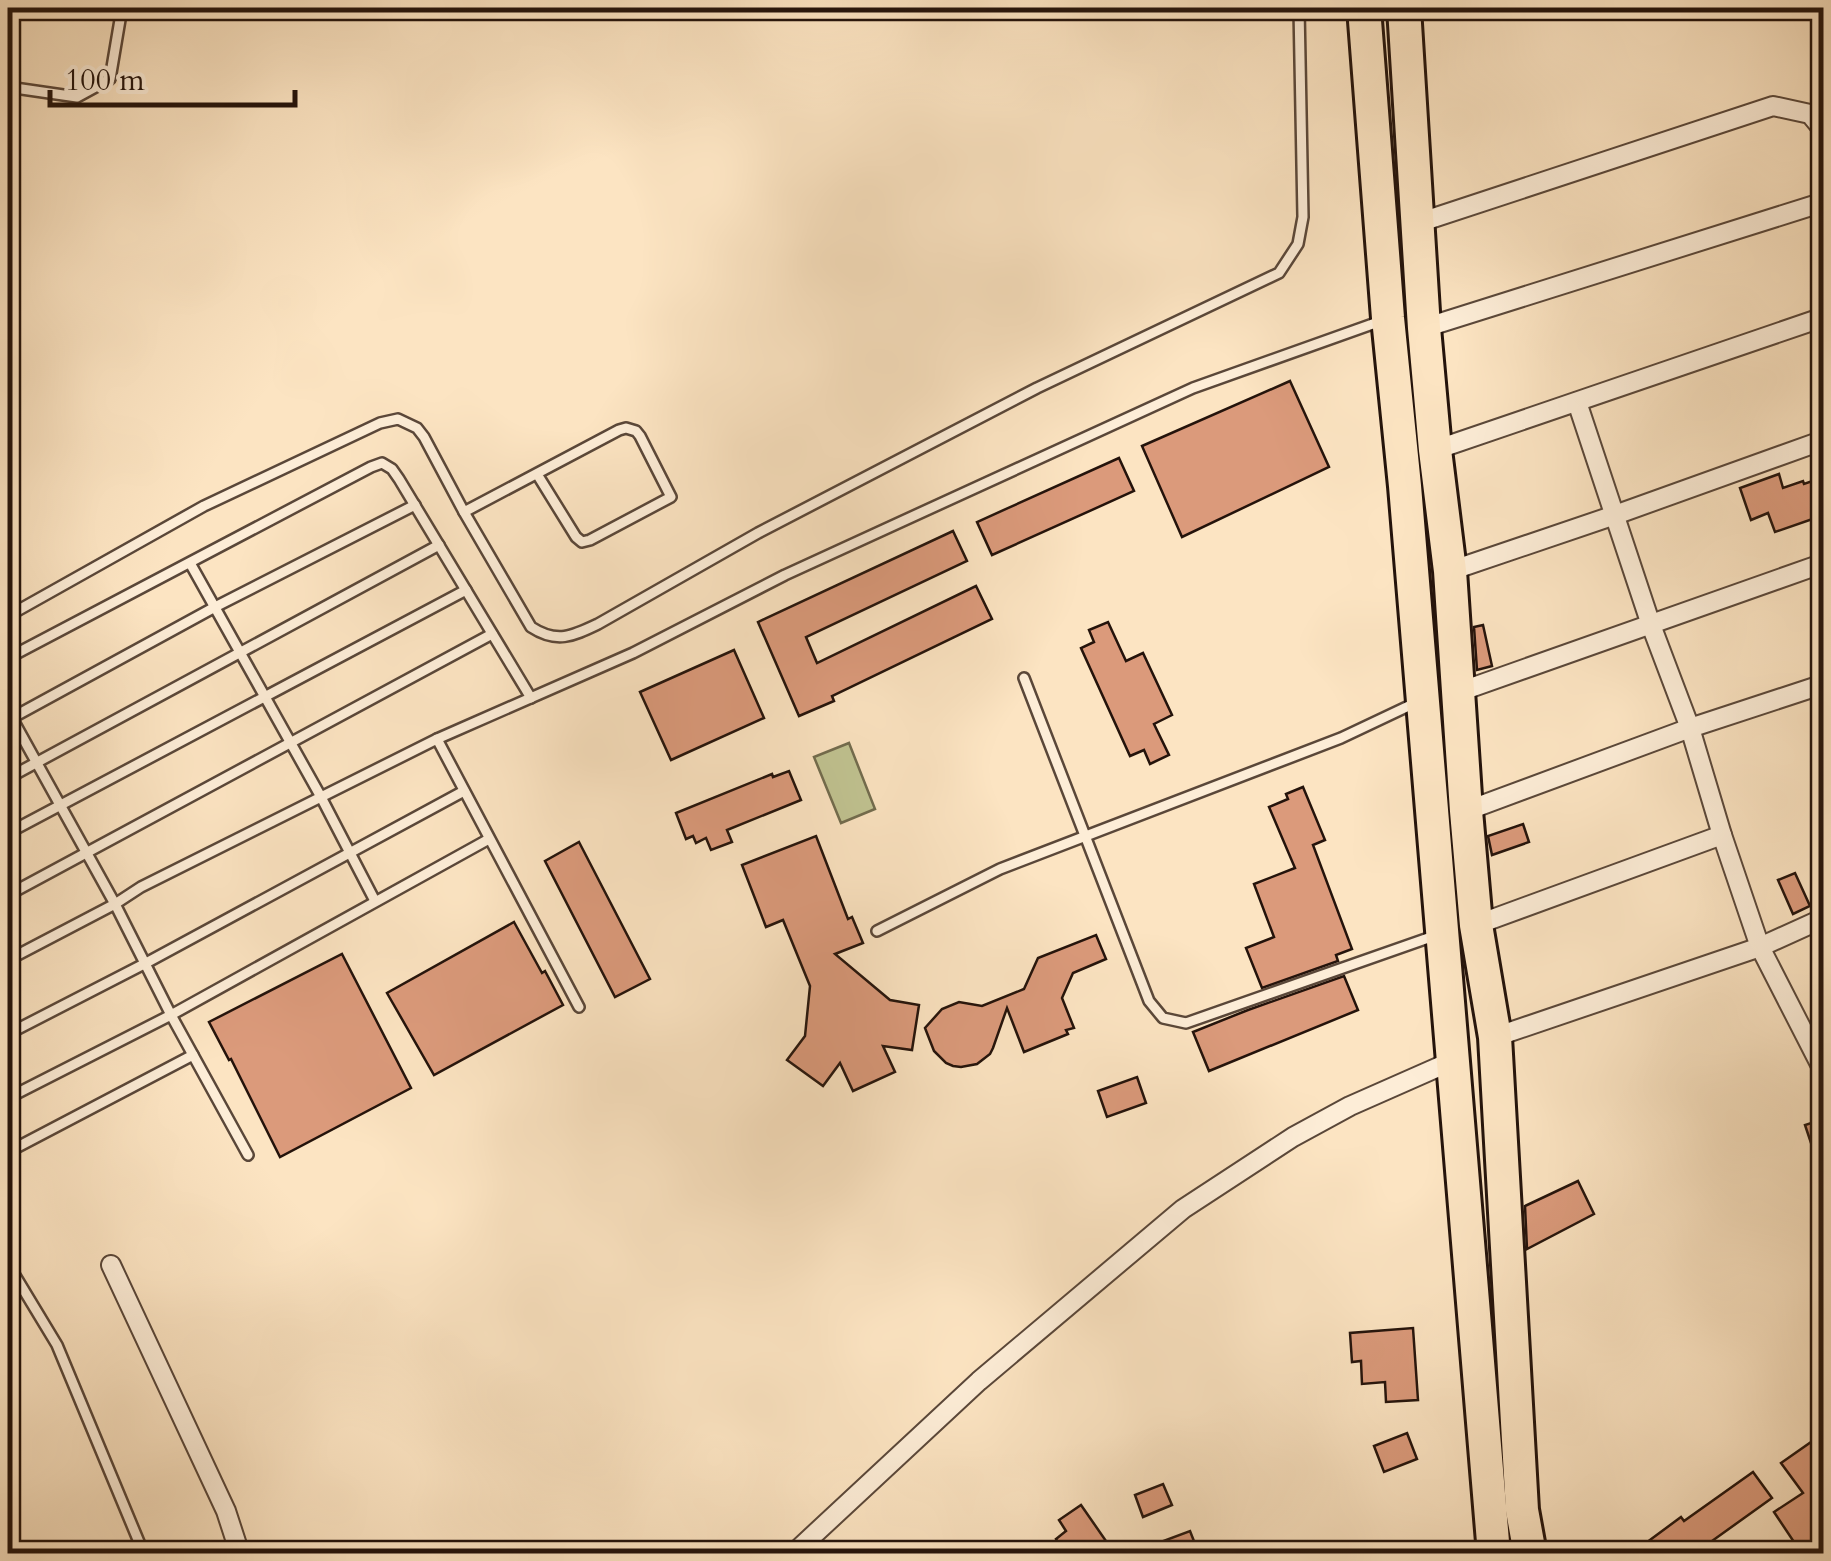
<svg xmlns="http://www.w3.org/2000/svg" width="1831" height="1561" font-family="Cardo,serif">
<rect width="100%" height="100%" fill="#fce4c2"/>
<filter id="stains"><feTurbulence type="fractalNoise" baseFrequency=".002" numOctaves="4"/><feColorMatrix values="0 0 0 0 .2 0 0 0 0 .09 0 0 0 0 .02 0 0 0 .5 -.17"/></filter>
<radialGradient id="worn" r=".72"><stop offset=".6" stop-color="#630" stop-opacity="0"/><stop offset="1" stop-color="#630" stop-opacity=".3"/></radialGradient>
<!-- green -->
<polygon fill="#c1c492" stroke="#726c4e" stroke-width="2.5" points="849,743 875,809 841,823 814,757"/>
<!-- building -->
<g fill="#db9a7b" stroke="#24130b" stroke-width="2.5">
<polygon points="1290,381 1329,467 1182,537 1142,446"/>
<polygon points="1119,458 1134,491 992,555 977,522"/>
<polygon points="1779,474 1783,488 1803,481 1804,484 1824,477 1824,515 1775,532 1768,513 1751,520 1740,488"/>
<polygon points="953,531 967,561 806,637 817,663 976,586 992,619 832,696 834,701 799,716 758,622"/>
<polygon points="1108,622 1126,661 1143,653 1172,715 1154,724 1169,755 1150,764 1144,750 1130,756 1081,648 1094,642 1089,630"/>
<polygon points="1483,625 1492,666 1477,670 1474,627"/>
<polygon points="734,650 764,718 671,760 640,692"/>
<polygon points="789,771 801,800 727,830 732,842 711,850 706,838 696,843 693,836 686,839 676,813 772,774 773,777"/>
<polygon points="1303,787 1325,840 1313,845 1352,949 1336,955 1338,961 1262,988 1246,948 1274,937 1254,884 1295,868 1269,807 1288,799 1286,794"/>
<polygon points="1523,824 1529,842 1492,855 1488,836"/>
<polygon points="816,836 848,919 852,917 863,943 835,954 890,1000 919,1005 912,1050 883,1046 895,1072 853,1091 840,1063 823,1086 787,1060 805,1036 810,986 783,920 766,927 742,865"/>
<polygon points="579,842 650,979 615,997 545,861"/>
<polygon points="1795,873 1810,906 1793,914 1778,880"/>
<polygon points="514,922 542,973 545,971 563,1005 434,1075 387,993"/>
<polygon points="1096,935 1106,959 1073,973 1062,998 1074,1028 1066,1030 1068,1034 1024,1052 1007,1008 993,1048 990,1054 977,1064 961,1067 953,1066 946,1063 934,1051 925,1028 942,1009 959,1002 982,1006 1024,989 1038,958"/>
<polygon points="342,954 411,1088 280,1157 231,1059 229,1060 209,1022"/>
<polygon points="1344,976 1358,1010 1209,1071 1193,1032 1248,1010"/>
<polygon points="1137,1077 1146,1103 1107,1117 1098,1091"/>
<polygon points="1824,1119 1824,1173 1821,1173 1805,1125"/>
<polygon points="1578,1181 1594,1214 1527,1249 1525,1206"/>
<polygon points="1413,1328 1418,1400 1386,1402 1385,1382 1362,1384 1361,1361 1352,1362 1350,1333"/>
<polygon points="1407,1433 1417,1459 1384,1472 1374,1446"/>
<polygon points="1824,1433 1824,1536 1800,1551 1774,1512 1803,1493 1781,1463"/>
<polygon points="1753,1472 1772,1498 1712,1541 1692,1554 1631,1554 1681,1517 1684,1521"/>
<polygon points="1163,1484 1172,1505 1143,1517 1135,1495"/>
<polygon points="1081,1505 1115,1554 1082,1554 1074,1542 1063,1550 1056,1539 1066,1531 1059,1520"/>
<polygon points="1190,1531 1199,1554 1135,1554 1134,1552"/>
</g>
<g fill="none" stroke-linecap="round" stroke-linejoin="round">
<defs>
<g id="lane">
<polyline points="8,87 77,97 110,79 122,8"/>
<polyline points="464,512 619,430 626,428 636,431 640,436 671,497 590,540 582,542 576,537 537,474"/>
<polyline points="190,563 321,797 375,901"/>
<path d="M8,616L204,506L380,423L398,419L417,428L424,437L464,512L531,627C557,644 573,636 598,624L758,533L1037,388L1279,273L1298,244L1303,217L1299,8"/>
<polyline points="8,658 371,467 382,463 392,469 399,479 531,698"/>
<polyline points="1024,678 1149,1001 1163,1018 1186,1023 1434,936"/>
<polyline points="8,711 115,904 171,1015 248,1155"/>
<polyline points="8,720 215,607 415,505"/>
<polyline points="437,739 579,1007"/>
<polyline points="8,778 439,545"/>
<polyline points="8,833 466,590"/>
<polyline points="8,895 492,634"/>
<polyline points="877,931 1000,869 1341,738 1415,703"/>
<polyline points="8,960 115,904 141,887 437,739 633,653 785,575 1193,388 1381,321"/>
<polyline points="8,1034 146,963 464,791"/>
<polyline points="8,1098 171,1015 489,839"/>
<polyline points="8,1152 193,1055"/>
<polyline points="8,1179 10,1183"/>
<polyline points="8,1264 57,1345 144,1554"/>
</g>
<g id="street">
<polyline points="1418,223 1773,106 1810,114 1824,131"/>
<polyline points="1424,328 1824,202"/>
<polyline points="1577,402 1651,625 1690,728 1722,835 1760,947 1824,1072"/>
<polyline points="1435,450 1824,317"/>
<polyline points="1450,571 1615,515 1824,440"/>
<polyline points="1459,692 1824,563"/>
<polyline points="1466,811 1690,728 1824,684"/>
<polyline points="1476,925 1722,835"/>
<polyline points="1495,1037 1760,947 1824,918"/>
<polyline points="111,1265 226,1511 240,1554"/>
<polyline points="793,1554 979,1381 1183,1209 1293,1137 1350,1106 1452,1061"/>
</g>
<g id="highway">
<polyline points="1364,8 1388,318 1405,486 1494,1554"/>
<polyline points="1404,8 1424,328 1435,450 1450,571 1466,811 1476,925 1495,1037 1522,1510 1530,1554"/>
</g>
</defs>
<!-- lane casing -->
<use href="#lane" stroke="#5a4739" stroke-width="14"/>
<!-- street casing -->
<use href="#street" stroke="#5a4739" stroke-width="22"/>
<!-- highway casing -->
<use href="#highway" stroke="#24130b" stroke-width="38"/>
<!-- lane -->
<use href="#lane" stroke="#fdedd7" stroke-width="9"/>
<!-- street -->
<use href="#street" stroke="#fdedd7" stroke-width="18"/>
<!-- highway -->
<use href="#highway" stroke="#fce4c2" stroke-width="32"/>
</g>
<!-- margin -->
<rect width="1831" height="1561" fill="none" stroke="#fce4c2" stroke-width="40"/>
<rect x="10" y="10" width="1811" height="1541" fill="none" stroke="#24130b" stroke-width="5"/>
<rect x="20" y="20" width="1791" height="1521" fill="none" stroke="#24130b" stroke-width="2.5"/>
<!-- scale -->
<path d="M50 90v15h245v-15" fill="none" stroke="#24130b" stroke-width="5"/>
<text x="65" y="90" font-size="30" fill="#24130b" stroke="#fdedd7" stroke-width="8" paint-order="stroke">100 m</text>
<rect width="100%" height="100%" filter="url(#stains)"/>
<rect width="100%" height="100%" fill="url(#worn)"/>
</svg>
